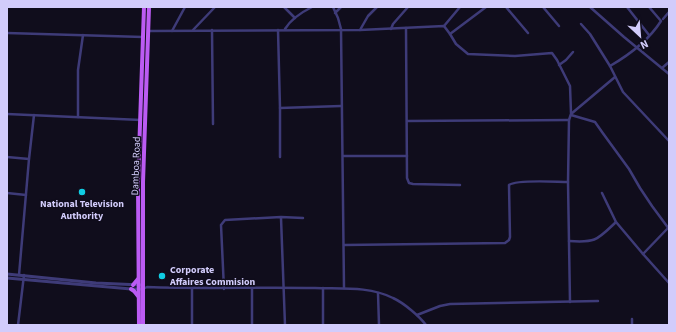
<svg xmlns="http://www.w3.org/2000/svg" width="676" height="332" font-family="'Source Sans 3',sans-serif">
<rect width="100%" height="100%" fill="#100d1c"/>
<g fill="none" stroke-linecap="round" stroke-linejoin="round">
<!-- minor -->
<g stroke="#3e3b78" stroke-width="2.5">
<polyline points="284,7 295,18"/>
<polyline points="333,7 338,18 341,29 344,288"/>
<polyline points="506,7 528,33"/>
<polyline points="543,7 559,26"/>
<polyline points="590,7 624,37 669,74"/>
<polyline points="627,7 649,35"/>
<polyline points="335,13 341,7"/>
<polyline points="663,19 669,12"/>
<polyline points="581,24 590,34 610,66 623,92 669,141"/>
<polyline points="444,26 460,7"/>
<polyline points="406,28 407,178 409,183 413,184 460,185"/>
<path d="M285,29C291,19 302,12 312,7"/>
<polyline points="391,29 393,24 408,7"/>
<polyline points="193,30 215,7"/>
<polyline points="212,30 213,124"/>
<polyline points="278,30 280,108 280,157"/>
<polyline points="360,30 368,16 377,7"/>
<polyline points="148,31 360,30 444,26 450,34 486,7"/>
<polyline points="172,31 185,7"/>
<polyline points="7,33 143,37"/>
<polyline points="450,34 456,44 468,54 515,56 552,53 557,60 570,86 571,113"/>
<polyline points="559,65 566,60 573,52"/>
<path d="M610,66C629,55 649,40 661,21L649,7"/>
<polyline points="662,68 669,62"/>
<polyline points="280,108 341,106"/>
<polyline points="7,114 141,120"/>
<polyline points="571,115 595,122 602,132 629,169 640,188 652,206 669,229"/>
<polyline points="78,117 78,70 83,35"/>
<polyline points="407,121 569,120"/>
<polyline points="343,156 407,156"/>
<polyline points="7,157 29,159"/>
<polyline points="7,193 26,195"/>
<polyline points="602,193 616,222 643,254 669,283"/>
<polyline points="281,218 285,325"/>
<path d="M569,241C596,243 597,240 616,222"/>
<path d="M344,245L505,243L509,240L510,237L509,185C517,179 556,182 568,182"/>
<polyline points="643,254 668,228"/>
<polyline points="19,275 29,159 34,115"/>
<polyline points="252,288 252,325"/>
<polyline points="323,288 323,325"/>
<path d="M143,289L147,287C203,289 259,287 315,288C341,289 369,286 393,298C404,303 419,316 426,325"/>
<polyline points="224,289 221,225 225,220 281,217 303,218"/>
<polyline points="378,293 379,325"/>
<polyline points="570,302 568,182 569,120 571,114 615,77"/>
<polyline points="417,315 440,306 450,304 598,301"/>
<polyline points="18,325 24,275"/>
<polyline points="192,325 192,289"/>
<polyline points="632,325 632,319"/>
</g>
<!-- tertiary -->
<g stroke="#3e3b78" stroke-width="3">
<polyline points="7,274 96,283 141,285"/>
<polyline points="7,278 131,289 141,289"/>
</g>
<!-- primary -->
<g stroke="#bb5bf3" stroke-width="4">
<polyline points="133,285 138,279"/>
<polyline points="131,289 134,291 138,296"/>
<polyline points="139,325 138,183 144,7"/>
<polyline points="143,325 143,182 149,7"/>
</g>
</g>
<!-- markers -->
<g fill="#10cde3" stroke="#100d1c" stroke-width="1.5">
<circle cx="82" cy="192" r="4"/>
<circle cx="162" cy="276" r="4"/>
</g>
<g text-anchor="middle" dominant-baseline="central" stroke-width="3" stroke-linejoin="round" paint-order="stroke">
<!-- street labels -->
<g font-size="10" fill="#d2ccfb" stroke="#100d1c">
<text transform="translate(136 166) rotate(-88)">Damboa Road</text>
</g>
<!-- poi labels -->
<g font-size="10" font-weight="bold" fill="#d2ccfb" stroke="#100d1c">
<text x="82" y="204">National Television<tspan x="82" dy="12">Authority</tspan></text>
<text x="170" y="270" text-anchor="start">Corporate<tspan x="170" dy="12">Affaires Commision</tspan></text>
</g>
</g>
<!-- border -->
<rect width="676" height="332" fill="none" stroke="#d2ccfb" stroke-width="16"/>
<!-- north arrow -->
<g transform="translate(640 36) rotate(154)" stroke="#100d1c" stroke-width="3" paint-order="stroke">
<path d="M0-3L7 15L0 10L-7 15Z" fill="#d2ccfb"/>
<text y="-6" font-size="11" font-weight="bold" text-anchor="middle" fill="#d2ccfb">N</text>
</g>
</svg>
